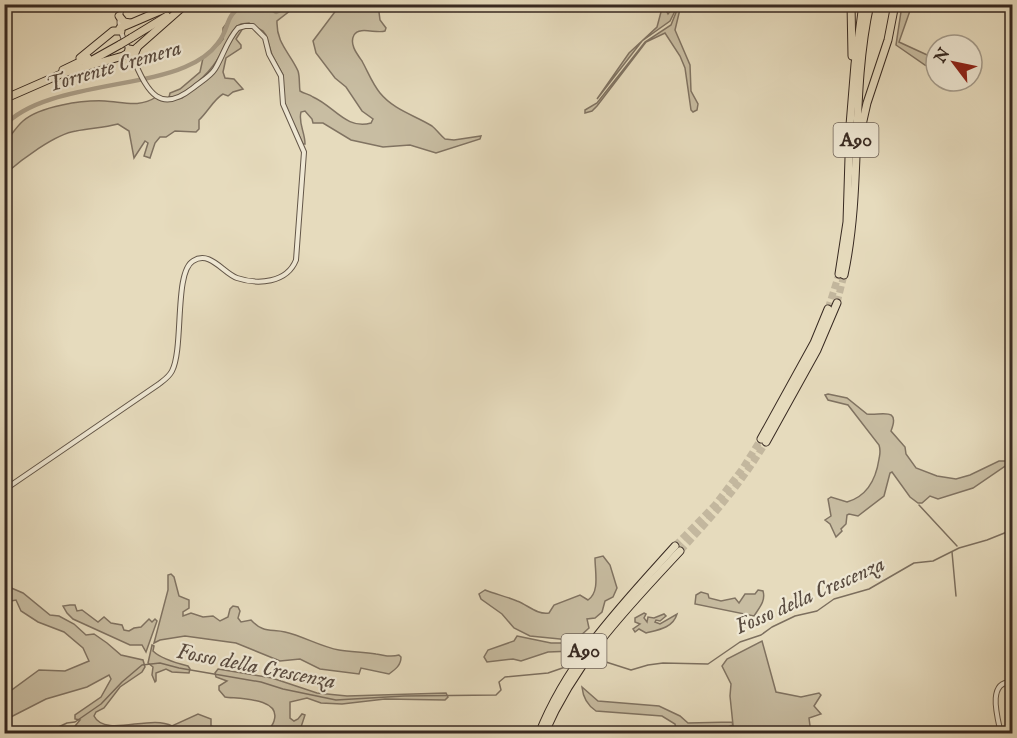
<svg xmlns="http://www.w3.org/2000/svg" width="1017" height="738" font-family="'IM FELL English',serif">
<rect width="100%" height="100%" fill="#e6dbbd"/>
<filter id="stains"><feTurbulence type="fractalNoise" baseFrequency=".00333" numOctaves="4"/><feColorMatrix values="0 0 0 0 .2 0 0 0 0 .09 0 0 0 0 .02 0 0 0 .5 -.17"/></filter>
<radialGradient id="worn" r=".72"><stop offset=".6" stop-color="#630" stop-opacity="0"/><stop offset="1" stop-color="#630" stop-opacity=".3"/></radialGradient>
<!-- green -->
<g fill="#c8bda2" stroke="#807362" stroke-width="1.5">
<path d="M280,5H295V7L277,21C276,43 290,53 298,71C300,77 299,85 300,91C305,94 309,94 313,97C334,106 346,130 371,123L373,119L362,111L346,87L335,78L316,53L313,41L340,5H389L379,12L380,20L386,28L385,31C377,34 359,26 354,35C349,44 357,54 362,61C368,72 372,83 380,93C394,110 414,115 432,126C437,130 440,135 445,139L454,140L481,136L480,139L436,153L410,145L383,147L351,140L323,123H313L312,119L305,111L301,112C298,123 305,132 305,144H303L283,101V75L272,55L266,35L263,31L249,23L241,24L236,27C221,53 215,70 190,88C183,93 177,98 169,97L170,93L180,89L200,72L203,58L220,43L223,39V28L236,11L251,8L264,10Z"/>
<polygon points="660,5 663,5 668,14 675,5 678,5 670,21 642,41 597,99 629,53 657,27 661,12"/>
<polygon points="679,5 681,5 675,30 690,65 691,91 698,104 697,110 693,112 691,110 685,68 680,56 665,33 646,42 597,106 592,111 585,113 585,110 597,103 645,42 671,25"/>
<polygon points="902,5 912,5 899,42 936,59 936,69 925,65 896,45"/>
<path d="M243,28L236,39L241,45V48L226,58L223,72L225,78L234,79L243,89L233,92L228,96L223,94C214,99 207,113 199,120V129L196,132L175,131L166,137H160L155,143L150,158L144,156L148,143L145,141L134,158L129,131L118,124C103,128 90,128 76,131C55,134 21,160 5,174V142C11,136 16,127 23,121C40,106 83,100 105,101C123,102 140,108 156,97L173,100L182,98L212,74L236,31Z"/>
<path d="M828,394L847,398L867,414C880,416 901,406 891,431L905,447L906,454L916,468L937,476L956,479L970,475L999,461H1008L1011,454V462L973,488L938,499L930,496L922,503H918L910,497L892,472L890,473L884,496L858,516L849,514L847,515L846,524L841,529L842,531L836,537L830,524L825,520L831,516L828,499L831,497L847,502C868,496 876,479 879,459C880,453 881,451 879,445L848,405L828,400L825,395Z"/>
<path d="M603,556L610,565L617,588L613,597L605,601L602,612L595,618L587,619L589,628L579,637L570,640L530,636L514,628L502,614L481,599L479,594L485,590C495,594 508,597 517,601C528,605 537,615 549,613L554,605L580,595L588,600C600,592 595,572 595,558Z"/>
<path d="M171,574L174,577L179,596L189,600V608L183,612V616L191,613L203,617L213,616L220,621L228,617L230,609L233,606L238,607L240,611L238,618L241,622L251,620C263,633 270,629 285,632C303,636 321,647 339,650C351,652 363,652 376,654C385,655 389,658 399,655L401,657C401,665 396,669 389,674L361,668L359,674L320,669L300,659L280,661L236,643L185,636L160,640L154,643L168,590V575Z"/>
<path d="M9,587L23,593L50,615L59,616L74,624L86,635L94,634L107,643L121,655L143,660L145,667L142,672L120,687L104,708L96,712L94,716C105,738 151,714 172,726L198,714L211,719V726C223,731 234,729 245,733H73L71,731L80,720L75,719V715L101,697L111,679L109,675L87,687L46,699L5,720V695L39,670L65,671L89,661L83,648L64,632L38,622L21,611L16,600L5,602V588Z"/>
<path d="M758,590L763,591C766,601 759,608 754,616L695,604L696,595L701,592L708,594L709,598L721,601L735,598L739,603L745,594H755Z"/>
<polygon points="70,605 75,605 77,611 82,610 98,622 104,617 111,623 122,625 124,630 129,631 134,628 141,627 149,619 152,622 155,619 157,621 146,652 142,645 130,645 73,619 67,613 63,606"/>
<path d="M644,613L646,614L644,618L647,622L648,617L654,618L664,614L666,616L660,621L656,620L655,622L660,624L677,614C673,628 658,630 646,633L639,629L635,632L633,629L640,624L635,622V618Z"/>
<polygon points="517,636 551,643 573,643 578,646 574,651 548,652 521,661 513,659 487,662 484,657 488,650 514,641"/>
<path d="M762,641L776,692L801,697L819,693L821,695L814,706L821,714L809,718L810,726L800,733H735L733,725L720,730L729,731L728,733H677L675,724L662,716L596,711C587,705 583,698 582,687L598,701L659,706L680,716L688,723L732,722L733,725L730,696L731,684L722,666L727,659Z"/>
<path d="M152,645L154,646L153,651C161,659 176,663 188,666L190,669L189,673L172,672L166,669L156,673V681L155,682L152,675L153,667L148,663Z"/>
<path d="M218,669L272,678L317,693L347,696L446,693L448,697L445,700L385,699L342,704L321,703L307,698L290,702V718L294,721L298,719L302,714L305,715L300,730L306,733L309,730L313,733H268C269,729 273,725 274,721C282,697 236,699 225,697L219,690V686L227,681L216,677L215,673Z"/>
</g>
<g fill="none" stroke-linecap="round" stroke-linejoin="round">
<!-- stream -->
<g stroke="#7c6f5f" stroke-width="1.5">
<polyline points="919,505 957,546"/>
<polyline points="952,552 956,596"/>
<polyline points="591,660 606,662 631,670 648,665 663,663 708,664 740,642 761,635 772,627 795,616 817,611 834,599 869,589 914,563 933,561 959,548 987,540 1012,530"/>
<polyline points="48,734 52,730 67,723 75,722 101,704 122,682 142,665 160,663 179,668 261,682 283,689 336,700 404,696 496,695 501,690 499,682 505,677 548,673 574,664"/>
</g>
<!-- river -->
<g stroke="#aa9e88" stroke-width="4.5">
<polyline points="265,4 276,12 291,4"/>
<path d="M4,126C40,86 137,88 185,67C197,62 210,54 218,43C231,27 223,15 246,4"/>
</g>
<!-- highway-tunnel -->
<g stroke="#c3b79e" stroke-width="7" stroke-dasharray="7 3.5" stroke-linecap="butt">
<polyline points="837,303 844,275"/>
<polyline points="828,309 839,274"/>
<polyline points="675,546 715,505 743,468 761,439"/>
<path d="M680,551C715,514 740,485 766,442"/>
</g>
<defs>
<g id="minor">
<path d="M124,4C115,21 121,35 129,50"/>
<polyline points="1012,51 1008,82 1012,104"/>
<path d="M4,490L159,384C164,380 169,377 172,371C184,348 174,272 193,261C210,250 223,273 237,278C258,285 287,283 296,260L304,152L283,104L281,76L269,54L265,38L253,26H245L238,28C227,40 223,56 215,69C210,77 200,82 193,88C160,114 148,92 135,63"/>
<path d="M1001,734C998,719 986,681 1012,682"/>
</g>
<g id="highway">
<polyline points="851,4 852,56"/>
<polyline points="119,16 124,22 130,23"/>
<polyline points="120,28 176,4"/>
<polyline points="131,38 167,16"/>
<polyline points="80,58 113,31 121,31"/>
<polyline points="87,63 121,44"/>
<polyline points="135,63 134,55 137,48"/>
<polyline points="63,70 88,58"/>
<polyline points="67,72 123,56 128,53 129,49 134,50 185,5"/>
<polyline points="4,99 68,71"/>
<polyline points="860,134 867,103 888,40 895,4"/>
<polyline points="839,274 847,222 850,125 855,64 863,4"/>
<path d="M844,275C863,186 850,94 870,4"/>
<polyline points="761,439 814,343 828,309"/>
<polyline points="766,442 817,350 837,303"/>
<path d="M539,734C568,660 623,604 675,546"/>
<path d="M544,734C576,660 627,608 680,551"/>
</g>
</defs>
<!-- minor casing -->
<use href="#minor" stroke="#635648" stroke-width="6"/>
<!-- highway casing -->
<use href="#highway" stroke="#372921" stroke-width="9"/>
<!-- minor -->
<use href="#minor" stroke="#efe8d4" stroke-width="4"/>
<!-- highway -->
<use href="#highway" stroke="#e6dbbd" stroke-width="7"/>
<defs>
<polyline id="highway-bridge" points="121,44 131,38"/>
</defs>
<!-- highway-bridge casing -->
<use href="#highway-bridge" stroke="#372921" stroke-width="9" stroke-linecap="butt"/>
<!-- highway-bridge -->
<use href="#highway-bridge" stroke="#e6dbbd" stroke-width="7"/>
</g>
<g text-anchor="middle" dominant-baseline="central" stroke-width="4.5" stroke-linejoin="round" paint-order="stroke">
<!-- shield labels -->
<g fill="#efe8d4" stroke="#6e6257" stroke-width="1.5">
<rect x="833.5" y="123" width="45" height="34" rx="4.5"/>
<rect x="561.5" y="634" width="45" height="34" rx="4.5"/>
</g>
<g font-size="20" font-weight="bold" fill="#372921">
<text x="856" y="140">A90</text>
<text x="584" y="651">A90</text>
</g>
<!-- water labels -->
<g font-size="22" font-style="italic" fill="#5a4c40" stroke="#efe8d4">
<text transform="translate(114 67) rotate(-16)">Torrente Cremera</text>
<text transform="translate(810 596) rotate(-24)">Fosso della Crescenza</text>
<text transform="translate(256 667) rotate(11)">Fosso della Crescenza</text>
</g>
</g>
<!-- margin -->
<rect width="1017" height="738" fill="none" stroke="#e6dbbd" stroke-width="24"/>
<rect x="6" y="6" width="1005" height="726" fill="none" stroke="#372921" stroke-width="3"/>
<rect x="12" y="12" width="993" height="714" fill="none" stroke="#372921" stroke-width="1.5"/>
<!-- north arrow -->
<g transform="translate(954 63) rotate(302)"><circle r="28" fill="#efe8d4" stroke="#a59c8c" stroke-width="1.5"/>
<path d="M0-4.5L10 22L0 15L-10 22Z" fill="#8f2418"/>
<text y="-9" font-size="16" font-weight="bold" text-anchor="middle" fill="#372921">N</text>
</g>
<rect width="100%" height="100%" filter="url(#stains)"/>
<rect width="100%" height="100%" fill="url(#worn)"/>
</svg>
